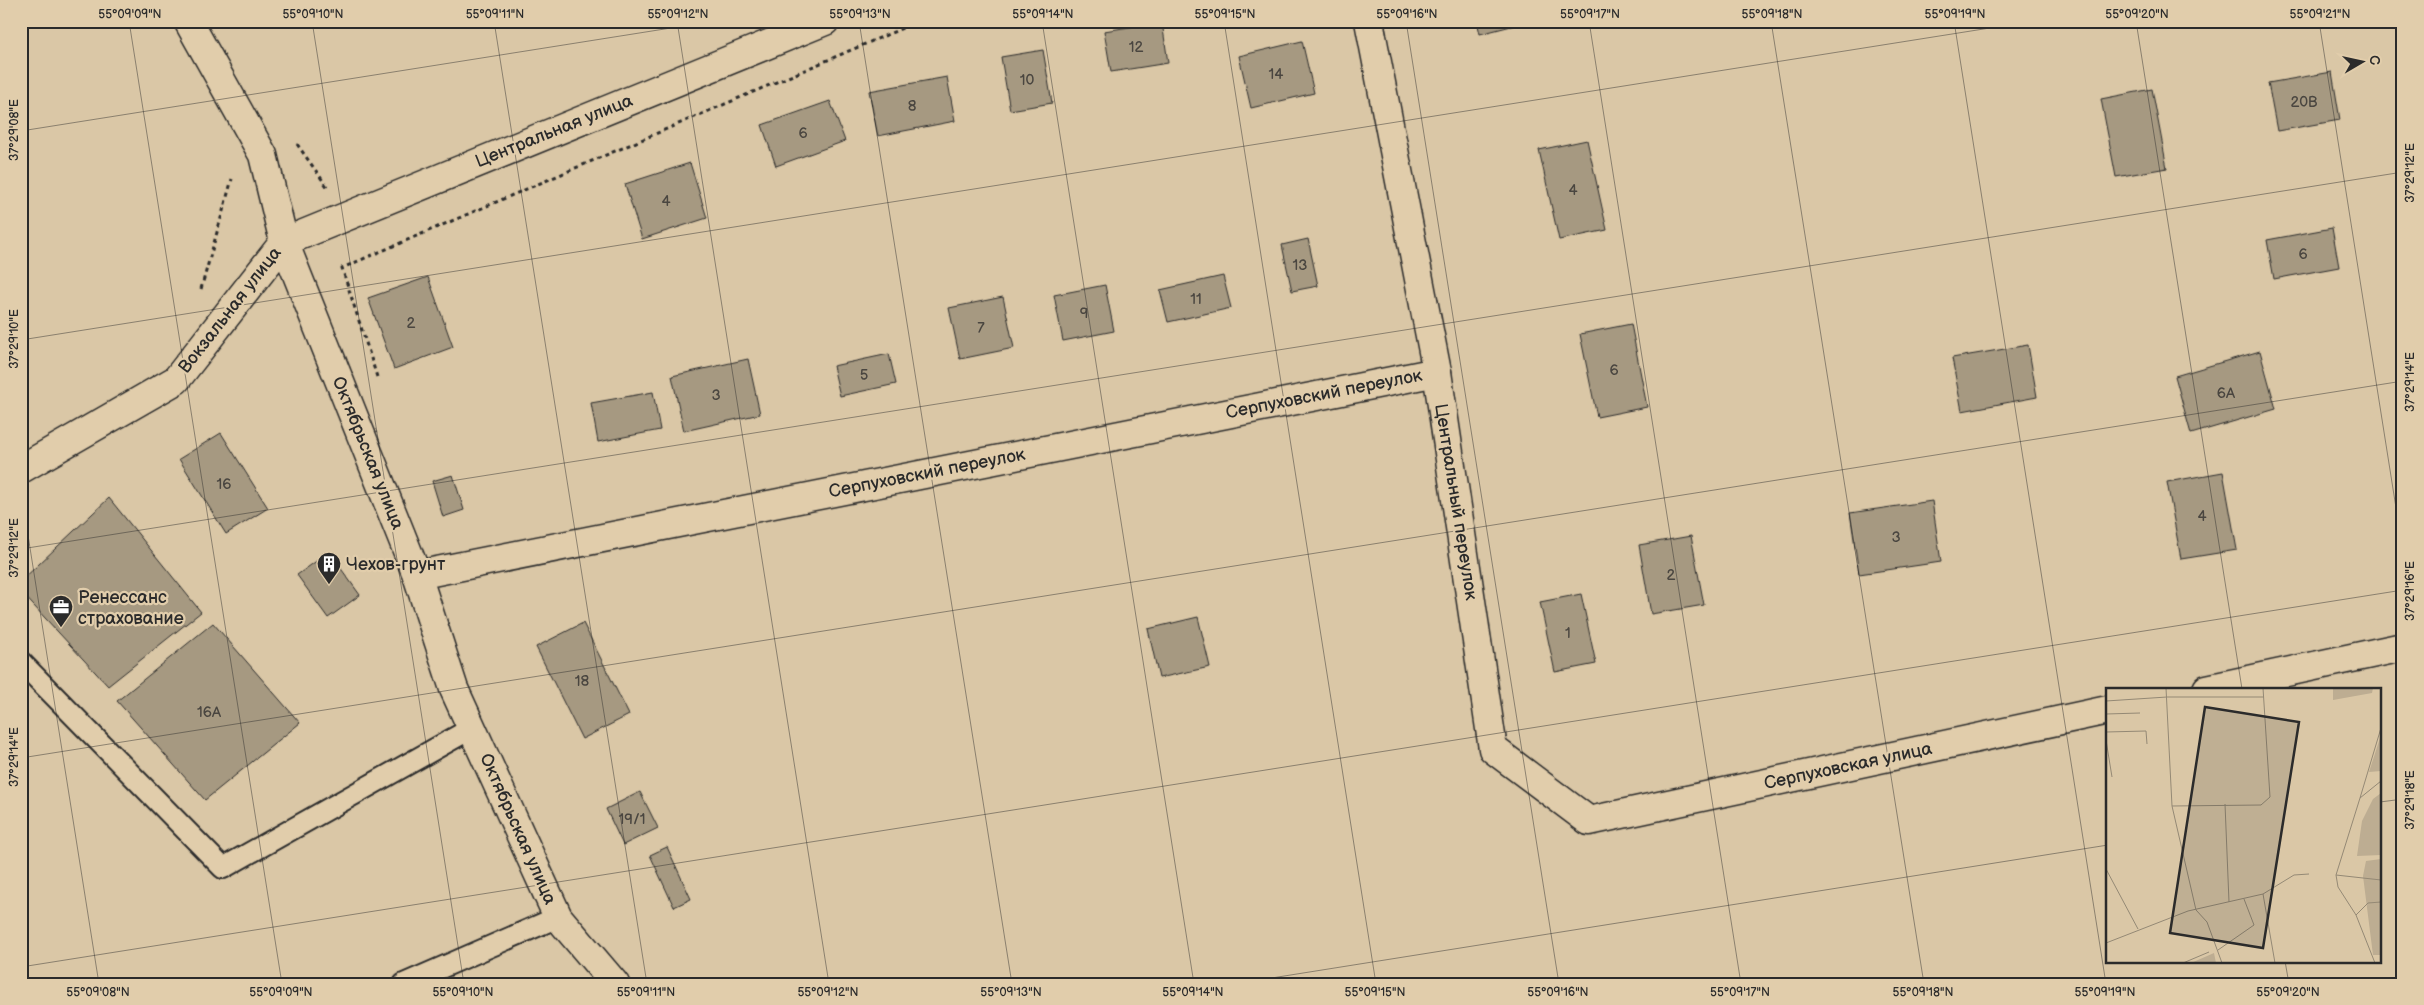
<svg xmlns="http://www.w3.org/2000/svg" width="2424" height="1005" font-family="'Balsamiq Sans',sans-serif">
<rect width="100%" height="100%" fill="#dac7a6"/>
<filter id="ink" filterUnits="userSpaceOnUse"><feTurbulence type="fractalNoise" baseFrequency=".02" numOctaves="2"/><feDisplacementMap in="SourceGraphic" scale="10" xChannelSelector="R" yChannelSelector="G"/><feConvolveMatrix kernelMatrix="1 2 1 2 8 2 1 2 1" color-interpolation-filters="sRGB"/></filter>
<g filter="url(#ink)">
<!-- building -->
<g fill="#a69981" stroke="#2b2b2b">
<polygon points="1477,21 1531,21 1480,34"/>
<polygon points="1162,22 1168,63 1111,72 1104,31"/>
<polygon points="1302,41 1314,93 1251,108 1239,56"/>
<polygon points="1043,50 1052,103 1010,110 1001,57"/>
<polygon points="2332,72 2340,120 2277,131 2268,83"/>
<polygon points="947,77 955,121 878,136 869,91"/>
<polygon points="2152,89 2167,168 2116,177 2101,99"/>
<polygon points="830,101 845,141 776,166 762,125"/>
<polygon points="1587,140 1607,230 1559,240 1539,150"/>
<polygon points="690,163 707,218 642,239 625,184"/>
<polygon points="2332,228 2339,267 2274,279 2267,240"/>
<polygon points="1308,239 1318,286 1292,291 1282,245"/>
<polygon points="1223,276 1231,308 1168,322 1160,290"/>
<polygon points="428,277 453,347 394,369 368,298"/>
<polygon points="1105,285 1114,331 1063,341 1054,295"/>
<polygon points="1003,297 1014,348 960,359 949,308"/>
<polygon points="1631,324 1647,407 1597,417 1580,334"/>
<polygon points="2028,345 2037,397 1962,411 1952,358"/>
<polygon points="2260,351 2276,409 2191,434 2175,376"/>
<polygon points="889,354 896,384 840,396 833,366"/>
<polygon points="748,359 760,414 684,431 672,376"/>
<polygon points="653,392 660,430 598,442 591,403"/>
<polygon points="221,433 268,508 226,534 179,459"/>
<polygon points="2223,472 2237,550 2181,559 2167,482"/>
<polygon points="453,475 464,510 443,517 432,481"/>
<polygon points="109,498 201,612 108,686 21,592 21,581"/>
<polygon points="1932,501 1941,562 1859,574 1850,513"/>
<polygon points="1691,536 1704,605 1651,614 1639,545"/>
<polygon points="329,552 360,595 328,618 297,575"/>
<polygon points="1581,594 1596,664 1555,672 1540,602"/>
<polygon points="1198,617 1210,667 1159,678 1148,629"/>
<polygon points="213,623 300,723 205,800 117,701"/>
<polygon points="583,623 629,715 582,739 536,647"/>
<polygon points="640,792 658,828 623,845 606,809"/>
<polygon points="667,847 691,899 674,907 650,855"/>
</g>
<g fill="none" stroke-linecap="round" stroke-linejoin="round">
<defs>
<g id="lane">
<polyline points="21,662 223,868 472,728"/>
<polyline points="404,984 558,917"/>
</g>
<g id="street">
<polyline points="1369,21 1437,372 1493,749 1589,821 2108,710"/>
<polyline points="284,242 417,575 454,689 558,917 615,984"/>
<polyline points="417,575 1437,372"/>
<polyline points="2207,689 2403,647"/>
</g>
<g id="secondary">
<polyline points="188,21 263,155 284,242"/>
<polyline points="21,469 176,380 284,242 825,21"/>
</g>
</defs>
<!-- lane casing -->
<use href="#lane" stroke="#2b2b2b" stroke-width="24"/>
<!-- street casing -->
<use href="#street" stroke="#2b2b2b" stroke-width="31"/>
<!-- secondary casing -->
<use href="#secondary" stroke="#2b2b2b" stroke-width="31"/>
<!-- path -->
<g stroke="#2b2b2b" stroke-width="3" stroke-dasharray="4 4" stroke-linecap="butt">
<polyline points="297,144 328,188"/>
<polyline points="201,289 232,179"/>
<polyline points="377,377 342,268 919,21"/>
</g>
<!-- lane -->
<use href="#lane" stroke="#e1cdab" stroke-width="20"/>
<!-- street -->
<use href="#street" stroke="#e1cdab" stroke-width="28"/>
<!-- secondary -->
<use href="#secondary" stroke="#e1cdab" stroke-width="28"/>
</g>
</g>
<!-- ticks -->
<path fill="none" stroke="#2b2b2b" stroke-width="1" stroke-opacity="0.45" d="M129,21L282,984M312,21L464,984M494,21L647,984M677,21L829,984M859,21L1012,984M1042,21L1194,984M1224,21L1376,984M1406,21L1559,984M1589,21L1741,984M1771,21L1924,984M1954,21L2106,984M2136,21L2242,689M2319,21L2403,552M21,131L715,21M21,340L2034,21M21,491L99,984M21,549L2403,172M21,758L2403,381M2380,802L2403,799M2285,961L2289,984M21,967L2403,590M1234,984L2108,845"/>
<!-- icons -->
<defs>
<symbol id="building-pin" viewBox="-11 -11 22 30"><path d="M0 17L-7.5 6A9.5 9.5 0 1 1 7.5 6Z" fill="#2b2b2b" stroke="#e1cdab"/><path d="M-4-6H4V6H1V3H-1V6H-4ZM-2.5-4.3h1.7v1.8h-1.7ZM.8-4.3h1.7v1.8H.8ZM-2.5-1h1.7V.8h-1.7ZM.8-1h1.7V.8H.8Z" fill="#fff"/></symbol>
<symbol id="office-pin" viewBox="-11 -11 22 30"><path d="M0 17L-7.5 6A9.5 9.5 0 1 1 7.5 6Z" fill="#2b2b2b" stroke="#e1cdab"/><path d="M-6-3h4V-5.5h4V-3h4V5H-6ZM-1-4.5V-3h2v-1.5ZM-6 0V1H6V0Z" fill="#fff"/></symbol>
</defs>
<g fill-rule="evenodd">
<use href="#building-pin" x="315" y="550" width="28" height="38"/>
<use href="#office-pin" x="47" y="593" width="28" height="38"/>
</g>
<g text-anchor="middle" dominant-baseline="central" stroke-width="4.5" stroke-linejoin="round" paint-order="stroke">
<!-- number labels -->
<g font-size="15" fill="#4a4640">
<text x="1136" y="47">12</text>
<text x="1276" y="74">14</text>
<text x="1027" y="80">10</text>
<text x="2304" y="102">20В</text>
<text x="912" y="106">8</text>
<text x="803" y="133">6</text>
<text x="1573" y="190">4</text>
<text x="666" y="201">4</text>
<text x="2303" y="254">6</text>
<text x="1300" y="265">13</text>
<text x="1196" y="299">11</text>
<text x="1084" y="313">9</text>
<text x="411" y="323">2</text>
<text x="981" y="328">7</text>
<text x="1614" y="370">6</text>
<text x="864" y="375">5</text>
<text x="2226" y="393">6А</text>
<text x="716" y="395">3</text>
<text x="224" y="484">16</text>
<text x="2202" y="516">4</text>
<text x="1896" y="537">3</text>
<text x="1671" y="575">2</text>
<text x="1568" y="633">1</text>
<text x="582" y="681">18</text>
<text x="209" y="712">16А</text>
<text x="632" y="819">19/1</text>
</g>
<!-- street labels -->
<g font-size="18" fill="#2b2b2b" stroke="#e1cdab">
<text transform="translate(554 131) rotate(-22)">Центральная улица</text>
<text transform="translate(230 310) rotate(-52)">Вокзальная улица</text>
<text transform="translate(1324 394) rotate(-11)">Серпуховский переулок</text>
<text transform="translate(368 453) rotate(68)">Октябрьская улица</text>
<text transform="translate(927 473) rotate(-11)">Серпуховский переулок</text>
<text transform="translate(1456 502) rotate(81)">Центральный переулок</text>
<text transform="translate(1848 766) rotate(-12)">Серпуховская улица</text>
<text transform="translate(518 829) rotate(66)">Октябрьская улица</text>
</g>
<!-- poi labels -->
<g font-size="18" fill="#2b2b2b" stroke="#e1cdab" text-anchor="start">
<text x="346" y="564">Чехов-грунт</text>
<text x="78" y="597">Ренессанс<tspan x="78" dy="21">страхование</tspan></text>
</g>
</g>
<!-- overview -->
<g transform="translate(2106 688)">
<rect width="275" height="275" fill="#dac7a6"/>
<path d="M227,0H267L266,5L227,12ZM275,47V83L263,84ZM275,105V167L251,168L256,133L267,111ZM275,171V267H267L257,188L260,173ZM108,265L110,275H85Z" fill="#bdad92"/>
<path fill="none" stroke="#948975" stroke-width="1" d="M60,0L66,118L90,222L101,234L116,275M0,13L61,9H158M0,26L34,25M0,44L40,43L41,56M0,52L6,89M254,110L275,40M119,116L123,214M66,118L155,117L164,109L157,0M0,181L32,241M230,187L275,192M157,206L169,275M250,227L262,215L275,214M0,255L82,223L157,206L188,187L203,186M112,262L148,237L138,211M77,275L103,264M269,275L250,227L232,199L230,187L254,110L275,93"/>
<path fill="#2b2b2b" fill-opacity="0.15" stroke="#2b2b2b" stroke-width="2.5" d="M99,19L193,34L157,260L64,245Z"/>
<rect width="275" height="275" fill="none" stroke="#2b2b2b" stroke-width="2.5"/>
</g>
<!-- margin -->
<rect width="2424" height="1005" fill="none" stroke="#e1cdab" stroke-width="55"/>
<!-- north arrow -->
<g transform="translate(2362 62) rotate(81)" stroke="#e1cdab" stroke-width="4" paint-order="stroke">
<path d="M0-4L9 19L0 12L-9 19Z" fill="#2b2b2b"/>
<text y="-8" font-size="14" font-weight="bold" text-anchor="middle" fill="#2b2b2b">С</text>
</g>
<rect x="28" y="28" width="2368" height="950" fill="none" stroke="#2b2b2b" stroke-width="2"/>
<g font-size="12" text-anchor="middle" fill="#2b2b2b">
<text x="130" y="18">55°09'09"N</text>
<text x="313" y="18">55°09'10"N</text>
<text x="495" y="18">55°09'11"N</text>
<text x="678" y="18">55°09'12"N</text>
<text x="860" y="18">55°09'13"N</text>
<text x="1043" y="18">55°09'14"N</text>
<text x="1225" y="18">55°09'15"N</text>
<text x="1407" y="18">55°09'16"N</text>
<text x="1590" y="18">55°09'17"N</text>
<text x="1772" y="18">55°09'18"N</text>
<text x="1955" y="18">55°09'19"N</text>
<text x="2137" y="18">55°09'20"N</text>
<text x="2320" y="18">55°09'21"N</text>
<text transform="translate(14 130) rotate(-90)" y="4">37°29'08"E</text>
<text transform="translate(2410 173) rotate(-90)" y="4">37°29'12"E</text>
<text transform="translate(14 339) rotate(-90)" y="4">37°29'10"E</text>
<text transform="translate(2410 382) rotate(-90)" y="4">37°29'14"E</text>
<text transform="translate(14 548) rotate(-90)" y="4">37°29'12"E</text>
<text transform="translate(2410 591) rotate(-90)" y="4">37°29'16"E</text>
<text transform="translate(14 757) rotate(-90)" y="4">37°29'14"E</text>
<text transform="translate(2410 800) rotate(-90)" y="4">37°29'18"E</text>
<text x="98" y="996">55°09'08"N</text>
<text x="281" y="996">55°09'09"N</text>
<text x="463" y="996">55°09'10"N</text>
<text x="646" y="996">55°09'11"N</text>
<text x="828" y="996">55°09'12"N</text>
<text x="1011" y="996">55°09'13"N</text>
<text x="1193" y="996">55°09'14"N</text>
<text x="1375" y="996">55°09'15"N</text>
<text x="1558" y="996">55°09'16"N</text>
<text x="1740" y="996">55°09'17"N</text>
<text x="1923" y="996">55°09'18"N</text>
<text x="2105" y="996">55°09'19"N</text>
<text x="2288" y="996">55°09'20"N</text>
</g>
</svg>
